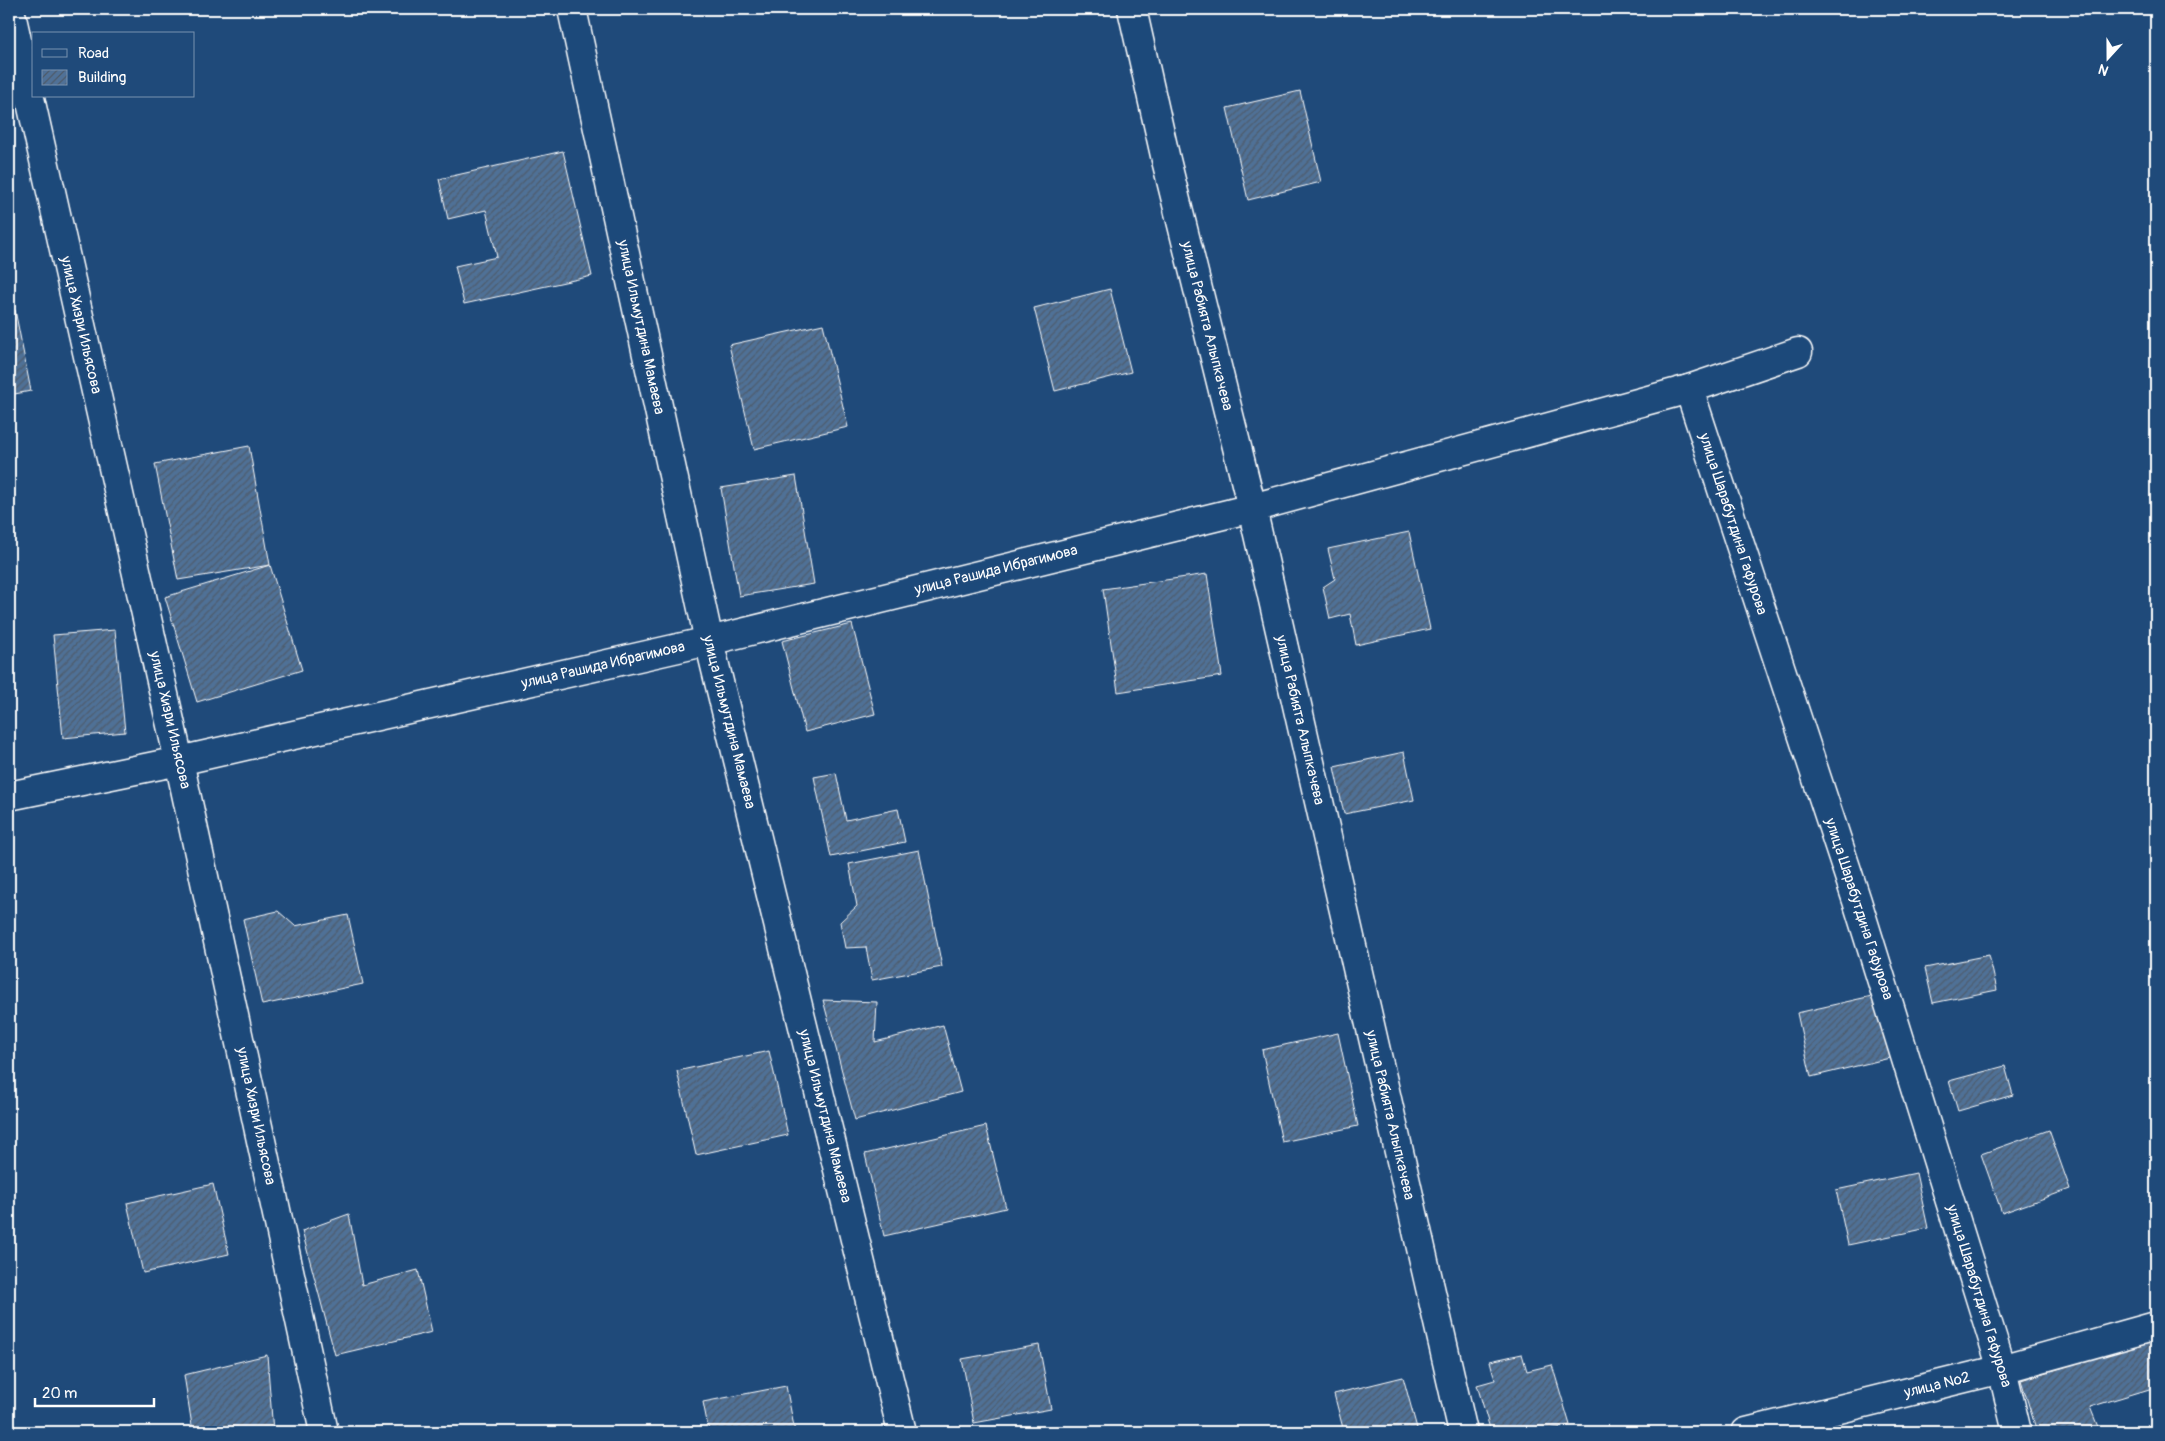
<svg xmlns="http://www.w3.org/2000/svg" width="2165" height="1441" font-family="Pangolin,sans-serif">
<defs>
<pattern id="building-hatch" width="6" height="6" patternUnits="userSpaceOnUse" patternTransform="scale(1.25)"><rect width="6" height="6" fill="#507197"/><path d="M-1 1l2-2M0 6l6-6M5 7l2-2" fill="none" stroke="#4e5b6a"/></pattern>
</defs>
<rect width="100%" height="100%" fill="#1f4a7a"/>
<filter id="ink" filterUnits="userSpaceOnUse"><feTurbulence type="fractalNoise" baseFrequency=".02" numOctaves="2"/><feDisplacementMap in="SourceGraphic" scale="10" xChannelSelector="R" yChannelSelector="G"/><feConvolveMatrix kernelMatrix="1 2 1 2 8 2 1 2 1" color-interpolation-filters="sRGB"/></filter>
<g filter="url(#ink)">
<!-- building -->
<g fill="url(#building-hatch)" stroke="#fff">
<polygon points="1300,91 1321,182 1248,200 1227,108"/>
<polygon points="563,151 592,276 464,304 455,266 497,257 486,210 448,219 439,179"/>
<polygon points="1110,289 1131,372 1055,391 1034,308"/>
<polygon points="15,310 31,391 9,395 9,312"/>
<polygon points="823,324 848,427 754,449 729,345"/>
<polygon points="249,446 270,565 178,580 155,464"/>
<polygon points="796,476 814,584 739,596 721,488"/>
<polygon points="1409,532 1430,629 1356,645 1350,614 1330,619 1323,587 1335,579 1328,549"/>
<polygon points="270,565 302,670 197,702 165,597"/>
<polygon points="1207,574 1222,676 1118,692 1103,589"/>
<polygon points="852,624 875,714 805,732 782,641"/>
<polygon points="115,630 125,732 63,738 53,635"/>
<polygon points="1404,752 1414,800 1344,814 1334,767"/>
<polygon points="836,773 846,820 898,809 905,842 831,857 814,777"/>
<polygon points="919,850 942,967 872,980 866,947 845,948 840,922 857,906 849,864"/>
<polygon points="278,911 295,926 348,915 363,984 262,1005 243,919"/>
<polygon points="1989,955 1997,990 1933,1003 1925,968"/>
<polygon points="1872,996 1894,1057 1811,1077 1797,1013"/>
<polygon points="823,1000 877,1002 875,1042 943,1025 961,1092 855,1120"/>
<polygon points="1338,1033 1358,1126 1282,1142 1262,1050"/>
<polygon points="769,1051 788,1135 696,1155 677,1071"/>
<polygon points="2005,1066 2013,1095 1958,1111 1949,1081"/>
<polygon points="986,1126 1006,1208 884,1236 865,1154"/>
<polygon points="2049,1130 2070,1189 2002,1213 1981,1154"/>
<polygon points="1916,1173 1928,1228 1848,1245 1836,1190"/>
<polygon points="213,1184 229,1254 143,1273 127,1203"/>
<polygon points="349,1214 362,1285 418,1270 432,1332 335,1355 302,1231"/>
<polygon points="2156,1339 2156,1387 2090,1407 2100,1432 2037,1432 2021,1380"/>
<polygon points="1039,1345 1051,1409 974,1423 962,1359"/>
<polygon points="1522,1354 1527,1371 1552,1365 1570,1425 1543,1432 1491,1432 1477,1385 1495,1380 1490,1361"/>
<polygon points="267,1355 273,1432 193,1432 184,1375"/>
<polygon points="1403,1377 1418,1432 1344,1432 1334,1394"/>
<polygon points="786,1386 795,1432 709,1432 703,1402"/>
</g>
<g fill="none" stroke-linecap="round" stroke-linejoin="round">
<defs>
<g id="minor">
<polyline points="10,9 179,761 324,1432"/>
<polyline points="572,9 709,641 902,1432"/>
<polyline points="1132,9 1166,160 1252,508 1463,1432"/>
<polyline points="1689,389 1857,901 2002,1369 2017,1432"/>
<polyline points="9,796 179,761 709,641 1252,508 1689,389 1798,352"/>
<polyline points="1746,1432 2002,1369 2156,1326"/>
</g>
</defs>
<!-- minor casing -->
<use href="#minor" stroke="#fff" stroke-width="31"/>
<!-- minor -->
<use href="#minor" stroke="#1f4a7a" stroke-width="28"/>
</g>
</g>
<g text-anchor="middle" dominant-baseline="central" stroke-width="5" stroke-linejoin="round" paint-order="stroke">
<!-- street labels -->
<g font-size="15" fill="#fff" stroke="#1f4a7a">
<text transform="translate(81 325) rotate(77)">улица Хизри Ильясова</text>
<text transform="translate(1207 326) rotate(76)">улица Рабията Алыпкачева</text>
<text transform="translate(641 327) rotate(78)">улица Ильмутдина Мамаева</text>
<text transform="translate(1733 524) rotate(72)">улица Шарабутдина Гафурова</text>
<text transform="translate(996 570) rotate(-14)">улица Рашида Ибрагимова</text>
<text transform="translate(603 665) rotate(-13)">улица Рашида Ибрагимова</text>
<text transform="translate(170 720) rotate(77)">улица Хизри Ильясова</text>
<text transform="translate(1300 720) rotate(77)">улица Рабията Алыпкачева</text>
<text transform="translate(729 722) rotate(76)">улица Ильмутдина Мамаева</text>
<text transform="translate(1859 909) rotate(72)">улица Шарабутдина Гафурова</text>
<text transform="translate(1390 1115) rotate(77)">улица Рабията Алыпкачева</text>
<text transform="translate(256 1116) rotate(78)">улица Хизри Ильясова</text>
<text transform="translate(825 1116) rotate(76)">улица Ильмутдина Мамаева</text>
<text transform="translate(1979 1296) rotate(73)">улица Шарабутдина Гафурова</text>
<text transform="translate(1937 1385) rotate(-14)">улица №2</text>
</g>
</g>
<!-- margin -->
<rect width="2165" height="1441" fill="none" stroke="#1f4a7a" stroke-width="30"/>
<rect x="15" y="15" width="2135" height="1411" fill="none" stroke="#fff" stroke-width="2" filter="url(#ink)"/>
<!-- legend -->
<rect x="32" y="32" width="162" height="65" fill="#1f4a7a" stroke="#7992af"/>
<rect x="42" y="49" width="25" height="8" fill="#1f4a7a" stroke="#7992af"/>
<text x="78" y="58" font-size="15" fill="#ffffff">Road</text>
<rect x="42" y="70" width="25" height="15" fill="url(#building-hatch)" stroke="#7992af"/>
<text x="78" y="82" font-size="15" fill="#ffffff">Building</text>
<!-- north arrow -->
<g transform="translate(2108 58) rotate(201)" stroke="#1f4a7a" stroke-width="4" paint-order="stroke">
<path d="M0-4L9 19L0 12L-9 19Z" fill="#ffffff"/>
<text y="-8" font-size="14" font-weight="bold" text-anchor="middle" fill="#ffffff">N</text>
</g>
<!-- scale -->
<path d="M35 1398v8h119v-8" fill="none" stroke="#ffffff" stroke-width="2.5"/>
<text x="42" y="1398" font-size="15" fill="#ffffff" stroke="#1f4a7a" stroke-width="4" paint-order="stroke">20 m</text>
</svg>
